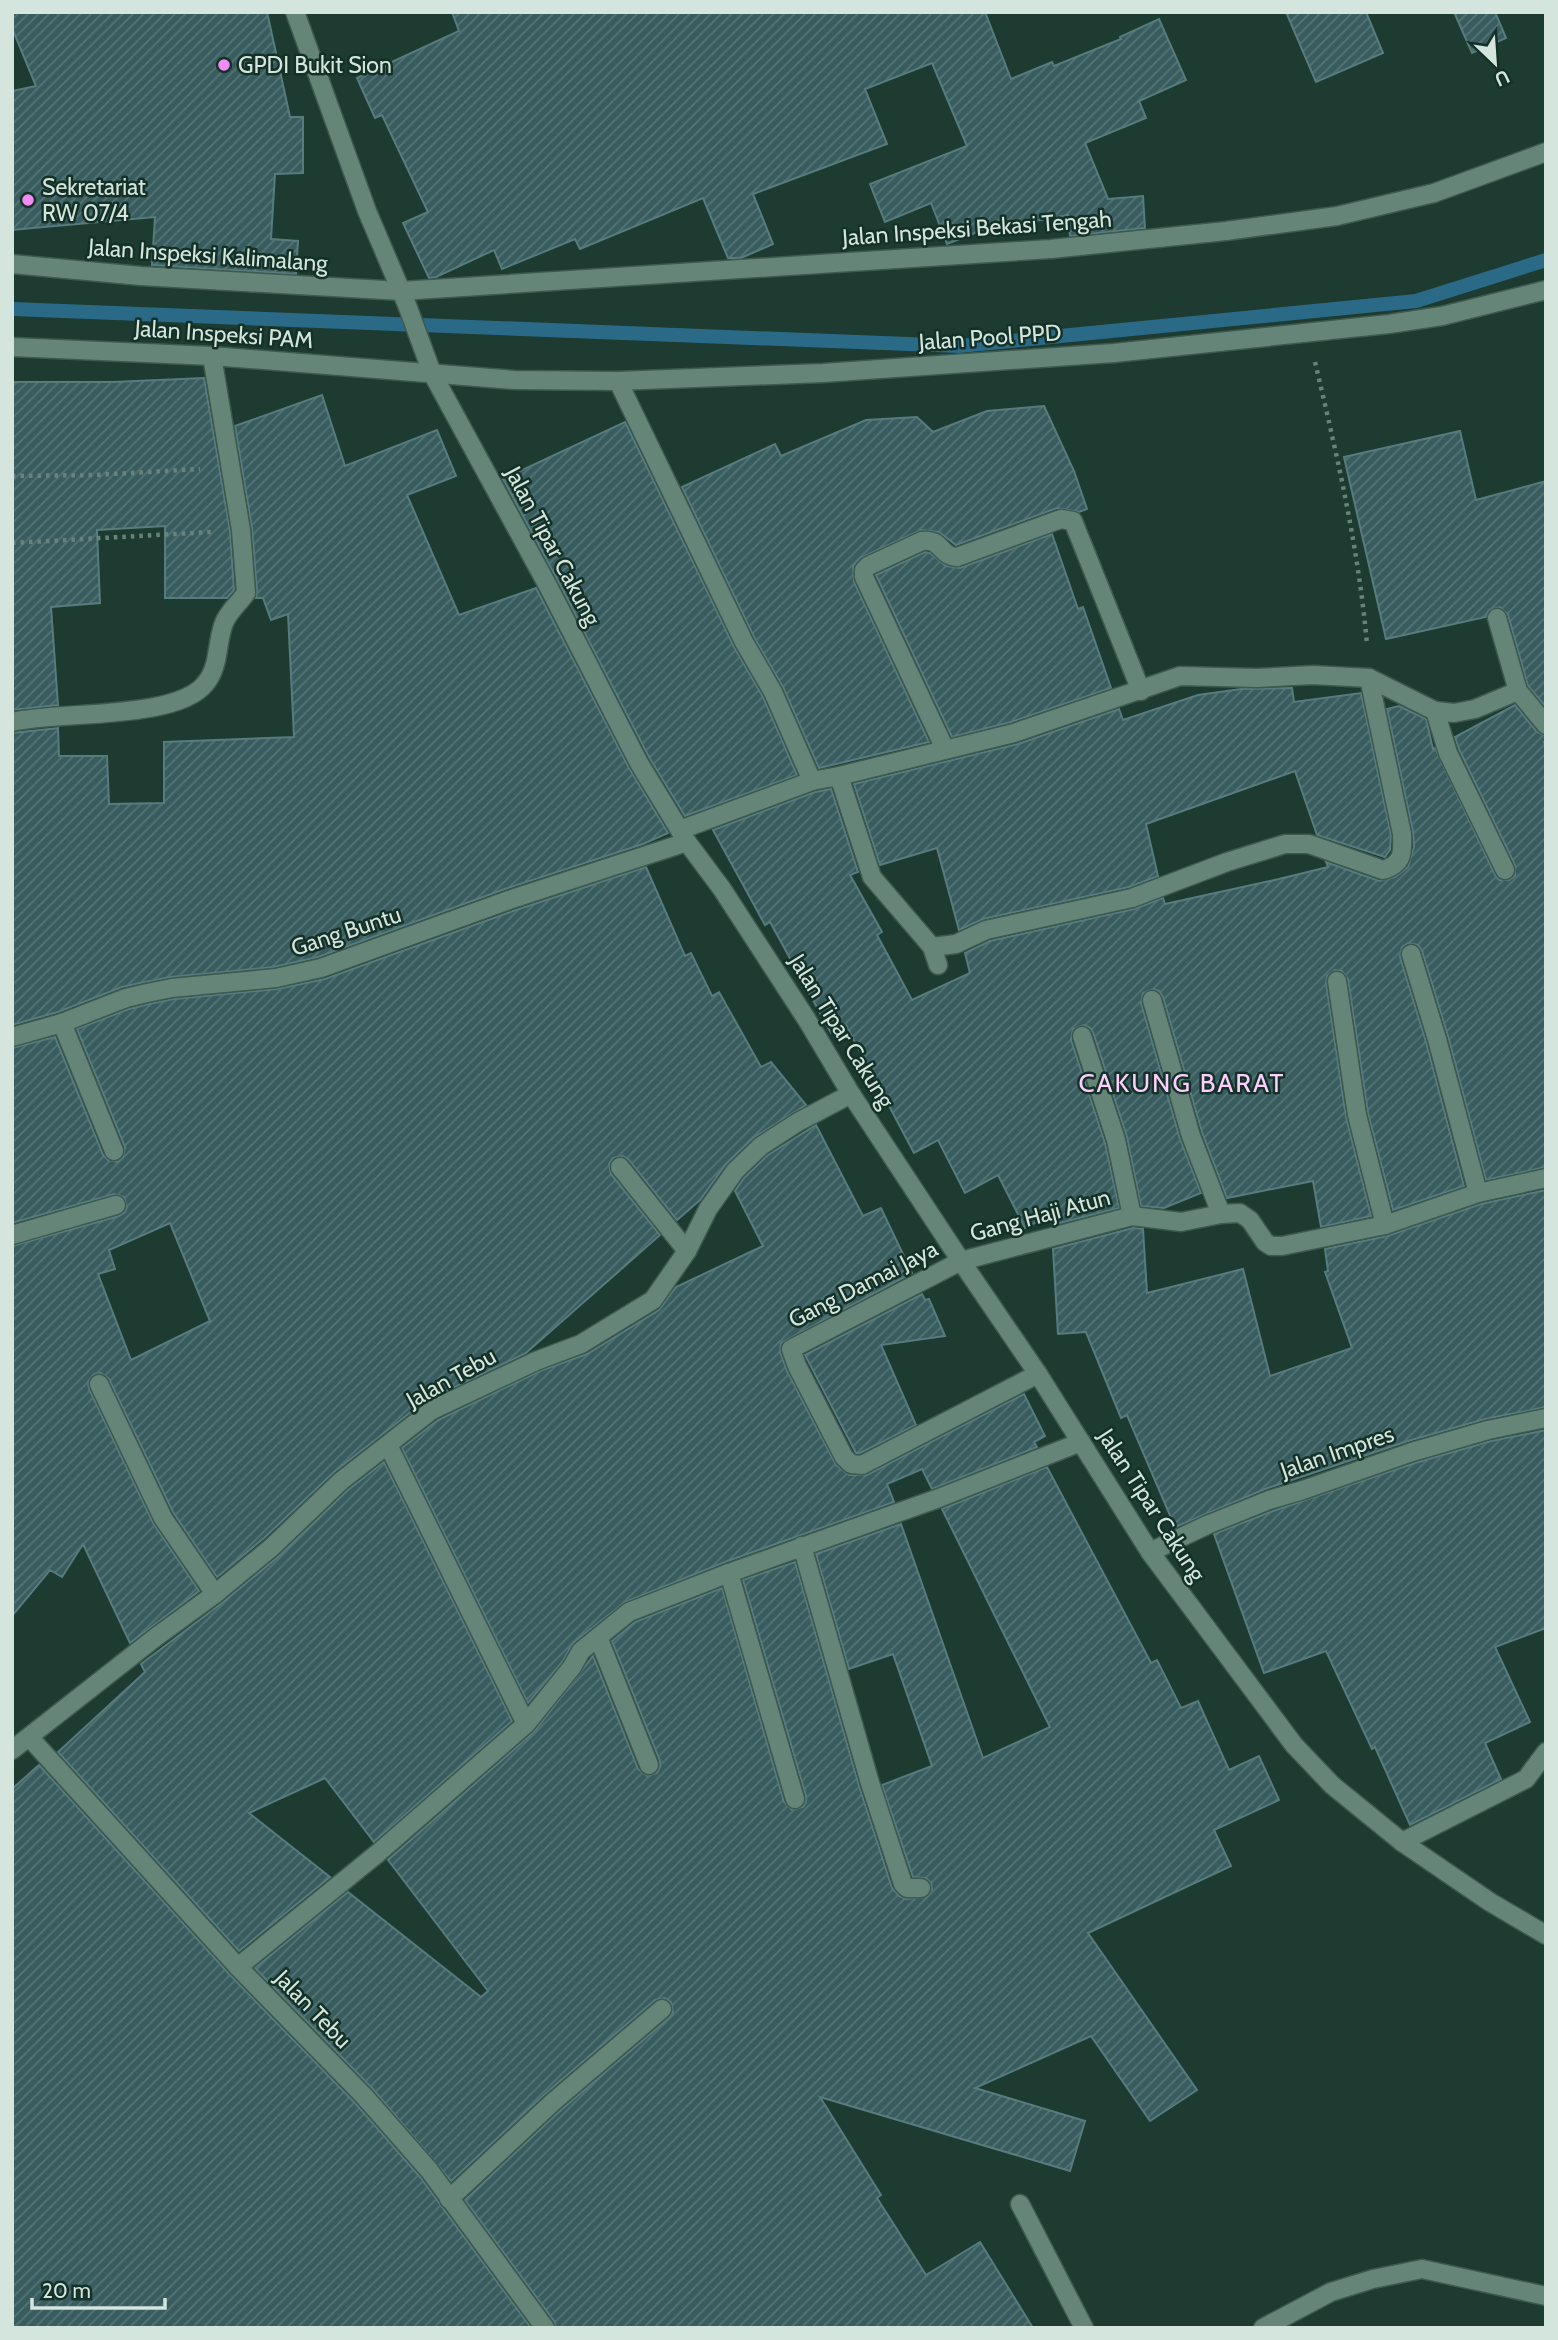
<svg xmlns="http://www.w3.org/2000/svg" width="1558" height="2340" font-family="Cabin,sans-serif">
<defs>
<pattern id="building-hatch" width="6" height="6" patternUnits="userSpaceOnUse" patternTransform="scale(1.75)"><rect width="6" height="6" fill="#395d5f"/><path d="M-1 1l2-2M0 6l6-6M5 7l2-2" fill="none" stroke="#557476"/></pattern>
</defs>
<rect width="100%" height="100%" fill="#1d3b30"/>
<g fill="none" stroke-linecap="round" stroke-linejoin="round">
<!-- stream -->
<polyline stroke="#2a6a87" stroke-width="14" points="12,309 959,346 1416,301 1546,260"/>
</g>
<!-- building -->
<g fill="url(#building-hatch)" stroke="#587c7e" stroke-width="2" fill-rule="evenodd">
<polygon points="12,12 267,12 290,117 303,117 303,173 275,174 271,239 298,241 296,274 152,265 155,217 12,230 12,91 36,86 12,28"/>
<polygon points="452,12 985,12 1011,79 1052,62 1054,66 1121,39 1120,37 1159,19 1186,80 1139,101 1146,118 1085,143 1108,199 1143,196 1145,228 1070,236 1068,215 980,231 947,244 931,203 885,222 870,184 967,146 932,63 865,89 887,144 753,194 773,244 741,258 728,258 703,198 580,249 575,239 502,269 494,250 436,277 429,278 403,223 428,212 382,115 375,118 357,78 459,31"/>
<polygon points="1286,12 1366,12 1383,53 1316,82"/>
<polygon points="1454,12 1495,12 1506,38 1472,53"/>
<polygon points="204,378 230,531 234,590 227,598 165,598 165,526 97,530 100,603 51,607 58,705 12,710 12,382 113,382"/>
<polygon points="322,395 345,466 437,430 456,476 407,495 459,615 536,588 629,768 668,833 643,844 505,889 318,957 274,967 171,977 145,982 122,987 58,1012 12,1025 12,733 58,728 59,756 107,756 109,804 164,803 164,742 294,737 288,614 271,620 263,598 256,598 257,592 252,528 235,426"/>
<polygon points="1044,406 1074,471 1087,509 1079,512 1057,508 956,545 939,532 921,530 860,558 853,566 854,582 929,742 819,768 783,687 754,637 682,487 775,444 781,456 866,420 917,417 933,432 987,411"/>
<polygon points="625,422 734,647 763,697 797,775 685,816 649,757 558,581 503,479"/>
<polygon points="1460,431 1476,500 1546,481 1546,707 1528,686 1508,615 1500,607 1489,610 1486,617 1386,639 1344,457"/>
<polygon points="1052,534 1078,609 1083,607 1111,688 1011,722 952,737 876,575 925,552 930,553 946,566 960,568"/>
<polygon points="1292,688 1294,702 1361,693 1391,835 1390,850 1385,857 1317,835 1295,771 1146,824 1158,876 1129,887 983,919 959,930 937,848 880,865 854,784 1018,744 1119,709 1123,720 1198,695 1241,689"/>
<polygon points="1515,705 1537,732 1546,736 1546,742 1544,742 1546,747 1546,1167 1486,1180 1448,1036 1422,951 1418,945 1408,943 1402,947 1400,957 1426,1042 1464,1186 1393,1210 1368,1113 1348,979 1342,971 1335,970 1327,976 1326,983 1346,1117 1371,1216 1321,1227 1313,1181 1227,1198 1202,1132 1163,997 1159,991 1154,989 1143,993 1141,1003 1180,1139 1201,1193 1164,1208 1141,1206 1127,1137 1093,1032 1089,1027 1084,1025 1073,1029 1071,1040 1105,1143 1119,1208 1052,1225 1051,1215 1025,1228 998,1175 965,1193 938,1140 914,1153 846,1025 831,1033 770,922 765,925 713,830 815,792 831,789 858,872 850,875 882,932 877,935 912,1000 970,973 965,953 990,941 1134,909 1163,898 1165,904 1279,879 1328,867 1326,862 1379,881 1395,877 1408,867 1414,847 1413,832 1387,709 1399,706 1426,719 1433,749 1435,748 1495,875 1499,880 1509,880 1515,876 1515,865 1459,749 1455,737"/>
<path d="M646,867L685,956L691,953L712,996L719,992L761,1067L771,1062L806,1105L753,1138L726,1164L700,1200L677,1220L629,1160L623,1156L613,1158L609,1164L611,1174L660,1235L526,1353L425,1401L334,1472L264,1538L217,1577L173,1512L109,1379L101,1373L94,1374L88,1382L89,1389L153,1523L199,1591L130,1643L83,1544L62,1577L50,1570L12,1616V1246L119,1216L125,1212L127,1207L124,1197L114,1194L12,1223V1048L55,1037L103,1155L108,1160L118,1162L123,1157L125,1147L77,1029L129,1009L149,1004L174,999L277,989L325,979L513,911ZM170,1223L210,1321L131,1360L98,1274L115,1269L109,1250Z"/>
<polygon points="816,1125 863,1216 881,1208 912,1273 781,1343 780,1352 787,1371 836,1465 849,1475 867,1475 1024,1394 1045,1436 1034,1442 1037,1447 932,1489 922,1469 887,1484 894,1502 725,1562 625,1602 573,1643 563,1661 528,1703 402,1448 438,1420 540,1371 587,1354 659,1310 676,1287 763,1246 735,1191 744,1178 768,1155"/>
<polygon points="1546,1190 1546,1407 1485,1419 1408,1441 1265,1489 1175,1527 1127,1415 1121,1418 1086,1332 1058,1334 1053,1249 1133,1228 1143,1229 1147,1293 1243,1269 1270,1376 1352,1348 1325,1272 1328,1271 1325,1249 1387,1236 1481,1204"/>
<polygon points="922,1294 925,1300 929,1299 945,1336 881,1345 916,1425 860,1453 856,1453 805,1355"/>
<polygon points="1546,1430 1546,1628 1495,1647 1530,1722 1485,1743 1501,1779 1410,1825 1375,1747 1372,1749 1326,1651 1264,1673 1214,1534 1273,1511 1415,1463 1491,1441"/>
<polygon points="384,1462 512,1721 374,1842 325,1778 249,1813 330,1877 239,1951 58,1752 145,1672 141,1664 222,1603 279,1556 348,1490"/>
<polygon points="1047,1467 1151,1663 1157,1660 1181,1708 1198,1701 1229,1770 1259,1756 1279,1800 1214,1830 1231,1866 1088,1933 1197,2090 1150,2121 1091,2036 975,2088 1085,2121 1070,2171 820,2097 881,2195 877,2198 926,2275 980,2242 1033,2328 556,2328 554,2321 465,2200 561,2110 669,2018 673,2012 671,2002 665,1998 655,2000 546,2093 451,2181 372,2088 255,1968 348,1892 481,1997 488,1991 388,1860 534,1732 593,1656 638,1769 647,1776 657,1773 660,1767 660,1761 612,1641 635,1622 722,1588 784,1802 792,1810 803,1807 806,1802 806,1796 743,1580 795,1562 859,1786 892,1888 899,1896 906,1899 927,1897 932,1889 931,1883 926,1878 913,1877 882,1785 932,1766 893,1654 849,1669 816,1554 901,1524 983,1758 1050,1727 942,1509"/>
<polygon points="39,1765 230,1975 356,2104 420,2177 531,2328 12,2328 12,1789"/>
</g>
<g fill="none" stroke-linecap="round" stroke-linejoin="round">
<defs>
<polyline id="lane" points="1020,2204 1084,2328"/>
<g id="street">
<polyline points="12,264 141,276 401,291 1051,249 1226,231 1337,216 1434,193 1546,152"/>
<polyline points="12,347 212,356 515,380 618,381 823,373 1114,353 1389,324 1442,316 1546,290"/>
<polyline points="618,381 744,642 773,692 812,781"/>
<polyline points="1497,618 1518,691 1546,725"/>
<polyline points="1435,711 1448,753 1505,870"/>
<path d="M12,722C58,711 176,720 205,684C220,667 216,643 224,623C228,612 239,603 246,593L241,530L212,356"/>
<path d="M945,749L864,577V570L868,566L922,541C942,538 939,556 957,557L1061,519L1073,521L1141,691"/>
<polyline points="839,776 1014,733 1180,676 1257,678 1313,675 1369,678 1435,711 1454,713 1475,709 1518,691"/>
<polyline points="680,830 812,781 839,776 872,877 932,947 938,965"/>
<path d="M932,947L956,944L986,930L1132,898L1227,862L1285,844H1309L1383,870C1403,864 1403,853 1402,834L1369,678"/>
<polyline points="1411,954 1437,1039 1478,1193"/>
<polyline points="1337,981 1357,1115 1385,1225"/>
<polyline points="1152,1000 1191,1136 1221,1214"/>
<polyline points="62,1023 114,1151"/>
<polyline points="1082,1036 1116,1140 1132,1216"/>
<polyline points="12,1037 62,1023 126,998 147,993 172,988 276,978 321,968 509,900 687,842"/>
<polyline points="620,1167 687,1251"/>
<polyline points="12,1235 116,1205"/>
<polyline points="1038,1374 862,1465 851,1464 844,1457 797,1366 791,1349 961,1261 1132,1216 1181,1222 1221,1214 1240,1213 1250,1220 1265,1242 1271,1246 1282,1246 1385,1225 1478,1193 1546,1178"/>
<polyline points="99,1384 163,1518 215,1594"/>
<polyline points="388,1445 526,1724"/>
<polyline points="802,1546 870,1783 903,1884 907,1888 921,1888"/>
<polyline points="1150,1552 1207,1525 1269,1500 1303,1490 1412,1452 1488,1430 1546,1418"/>
<polyline points="729,1573 795,1799"/>
<polyline points="598,1637 649,1765"/>
<polyline points="30,1738 238,1967 364,2096 429,2170 545,2328"/>
<polyline points="12,1750 156,1637 215,1594 272,1547 341,1481 432,1410 536,1361 581,1344 653,1300 687,1251 708,1209 735,1171 761,1146 798,1122 851,1094"/>
<polyline points="1402,1842 1526,1779 1546,1752"/>
<polyline points="238,1967 378,1853 526,1724 572,1667 581,1651 629,1612 729,1573 939,1498 1081,1442"/>
<polyline points="449,2199 553,2102 662,2009"/>
</g>
<g id="secondary">
<polyline points="295,12 367,211 407,305 432,373 548,586 639,763 687,842 722,889 807,1020 851,1094 961,1261 1038,1374 1150,1552 1294,1745 1332,1785 1402,1842 1490,1902 1546,1935"/>
<polyline points="1263,2328 1331,2292 1373,2279 1422,2269 1546,2296"/>
</g>
</defs>
<!-- lane casing -->
<use href="#lane" stroke="#3e594f" stroke-width="21"/>
<!-- street casing -->
<use href="#street" stroke="#3e594f" stroke-width="21"/>
<!-- secondary casing -->
<use href="#secondary" stroke="#3e594f" stroke-width="21"/>
<!-- path -->
<g stroke="#6a837a" stroke-width="4.5" stroke-dasharray="3.5 5" stroke-linecap="butt">
<path d="M1315,362C1337,455 1359,550 1367,645"/>
<polyline points="12,476 94,475 200,469"/>
<polyline points="12,543 211,532"/>
</g>
<!-- lane -->
<use href="#lane" stroke="#668579" stroke-width="18"/>
<!-- street -->
<use href="#street" stroke="#668579" stroke-width="18"/>
<!-- secondary -->
<use href="#secondary" stroke="#668579" stroke-width="18"/>
</g>
<!-- markers -->
<g fill="#f18bf5" stroke="#133127" stroke-width="2.5">
<circle cx="224" cy="65" r="7"/>
<circle cx="28" cy="200" r="7"/>
</g>
<g text-anchor="middle" dominant-baseline="central" stroke-width="5" stroke-linejoin="round" paint-order="stroke">
<!-- poi labels -->
<g font-size="23" fill="#d4e5de" stroke="#133127" text-anchor="start">
<text x="238" y="65">GPDI Bukit Sion</text>
<text x="42" y="187">Sekretariat<tspan x="42" dy="26">RW 07/4</tspan></text>
</g>
<!-- street labels -->
<g font-size="23" fill="#d4e5de" stroke="#133127">
<text transform="translate(977 228) rotate(-4)">Jalan Inspeksi Bekasi Tengah</text>
<text transform="translate(208 255) rotate(4)">Jalan Inspeksi Kalimalang</text>
<text transform="translate(224 334) rotate(4)">Jalan Inspeksi PAM</text>
<text transform="translate(990 337) rotate(-4)">Jalan Pool PPD</text>
<text transform="translate(553 546) rotate(62)">Jalan Tipar Cakung</text>
<text transform="translate(346 931) rotate(-18)">Gang Buntu</text>
<text transform="translate(842 1031) rotate(58)">Jalan Tipar Cakung</text>
<text transform="translate(1040 1215) rotate(-15)">Gang Haji Atun</text>
<text transform="translate(863 1284) rotate(-27)">Gang Damai Jaya</text>
<text transform="translate(451 1378) rotate(-29)">Jalan Tebu</text>
<text transform="translate(1337 1452) rotate(-19)">Jalan Impres</text>
<text transform="translate(1152 1505) rotate(57)">Jalan Tipar Cakung</text>
<text transform="translate(313 2009) rotate(46)">Jalan Tebu</text>
</g>
<!-- quarter labels -->
<g font-size="26" letter-spacing="2" fill="#fdcffe" stroke="#133127">
<text x="1182" y="1083">CAKUNG BARAT</text>
</g>
</g>
<!-- border -->
<rect width="1558" height="2340" fill="none" stroke="#d4e5de" stroke-width="28"/>
<!-- north arrow -->
<g transform="translate(1495 63) rotate(155)" stroke="#133127" stroke-width="5" paint-order="stroke">
<path d="M0-5L12 26L0 18L-12 26Z" fill="#d4e5de"/>
<text y="-10" font-size="19" font-weight="bold" text-anchor="middle" fill="#d4e5de">U</text>
</g>
<!-- scale -->
<path d="M32 2298v10h133v-10" fill="none" stroke="#d4e5de" stroke-width="3.5"/>
<text x="42" y="2298" font-size="21" fill="#d4e5de" stroke="#133127" stroke-width="5" paint-order="stroke">20 m</text>
</svg>
